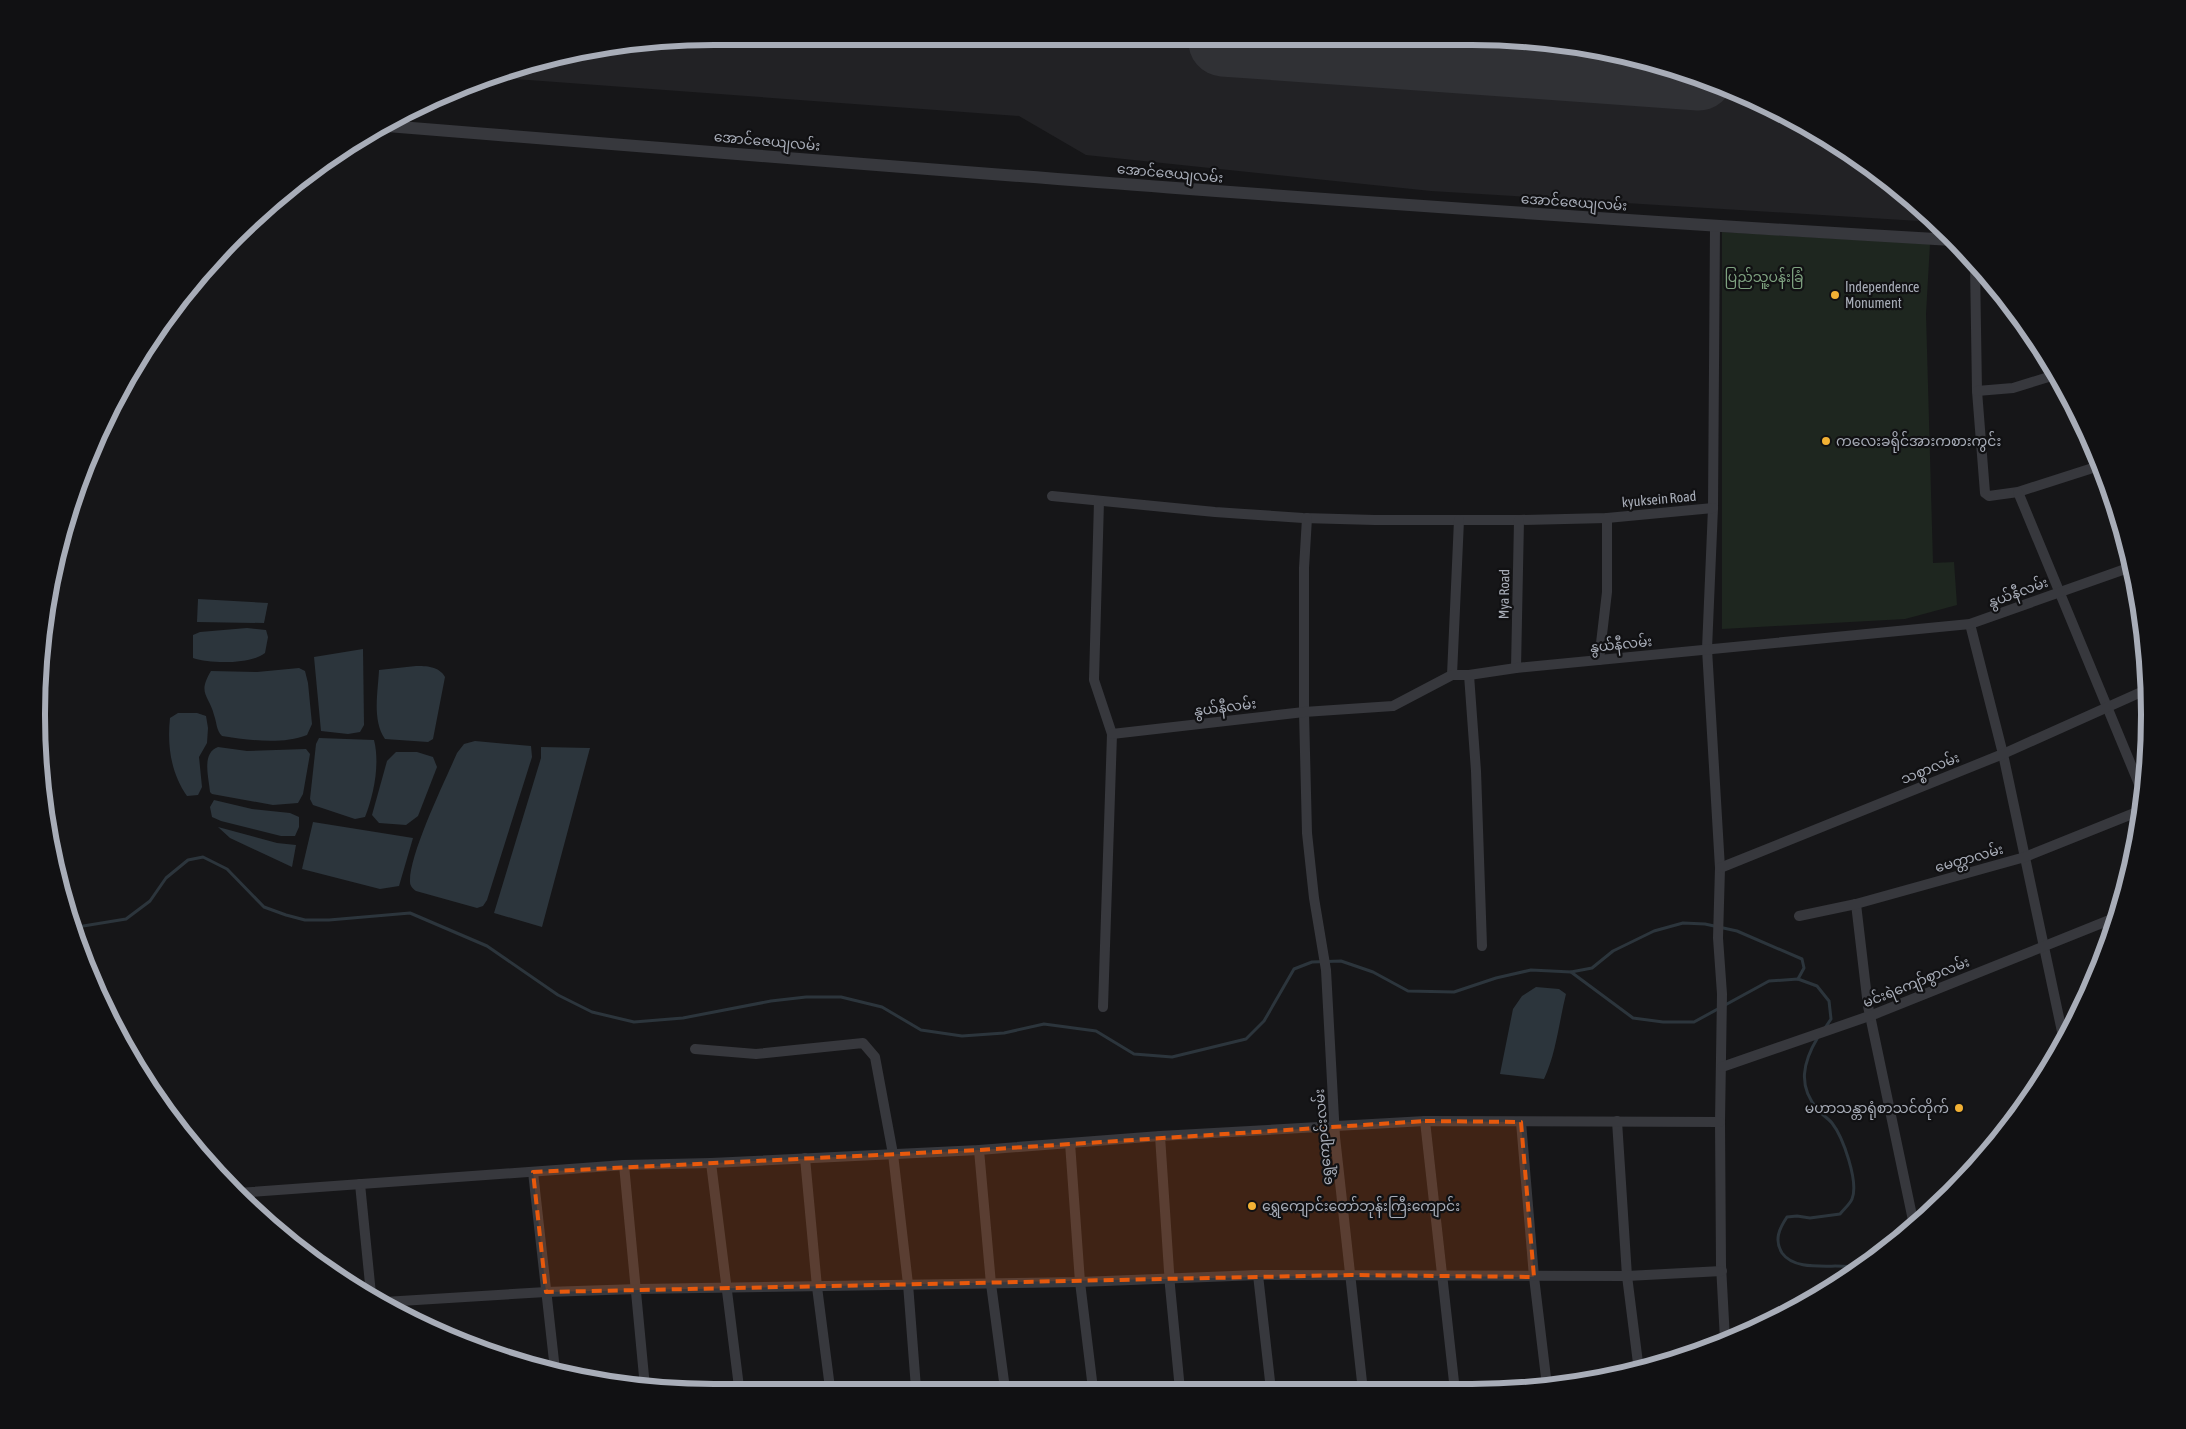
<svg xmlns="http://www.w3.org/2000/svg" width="2186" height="1429" font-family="'Asap Condensed','Noto Sans Myanmar',sans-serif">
<rect width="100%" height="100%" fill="#161618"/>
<!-- built -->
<polygon fill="#222225" points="626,42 1560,42 1689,72 1771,106 1919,205 1935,222 1431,191 1086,155 1019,116 486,77 497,72"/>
<!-- green -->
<polygon fill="#1e261f" points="1722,232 1930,244 1926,314 1933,563 1954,562 1957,605 1905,619 1722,629"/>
<!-- water -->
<g fill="#2c353c">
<polygon points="198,599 268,603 264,623 197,622"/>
<path d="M247,628L266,630L268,637L265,653C251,664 211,664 193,658V635L200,632Z"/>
<polygon points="363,649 364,725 360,732 348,734 321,731 314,657"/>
<path d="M416,666C426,666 439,666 445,677L433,739L428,742L385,739C372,720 378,692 379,670Z"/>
<path d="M299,668L305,671L308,683L312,724L307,735C281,745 249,740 222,736C216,730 217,723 214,715C209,695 197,694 211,671L257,672Z"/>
<path d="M178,713H197L206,716L208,728L207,743L199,757L202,787L198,795L187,796C171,773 167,746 170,718Z"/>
<path d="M319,738L374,740C380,764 374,794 365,817L355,819L313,805L310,799L316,744Z"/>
<path d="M475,741L531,746L532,757L487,900L483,906L477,908L416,891C413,889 410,886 410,882C409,854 445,781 457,753L464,744Z"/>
<path d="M218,747L247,751L306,749L310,754L303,794L298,803L273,805L212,794L210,792C209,778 201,753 218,747Z"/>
<polygon points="541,747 590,748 542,927 494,913 541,758"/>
<polygon points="396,752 417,752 433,757 437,767 418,816 406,825 379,823 372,815 387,761"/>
<polygon points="214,800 252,809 290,813 299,817 299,827 295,836 281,836 221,821 212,817 210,807"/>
<polygon points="313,822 413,838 399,886 380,889 302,869"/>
<polygon points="218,827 277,843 296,845 292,867 230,838"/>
<path d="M1536,987L1559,989L1566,994C1559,1022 1556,1054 1544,1079L1500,1074L1513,1009L1522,996Z"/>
</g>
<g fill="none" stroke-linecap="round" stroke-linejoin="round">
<!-- stream -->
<g stroke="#2c353c" stroke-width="3">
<polyline points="71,928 126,919 150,901 166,878 188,860 203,857 227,869 264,907 286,915 305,920 329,920 410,913 487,946 558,995 592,1012 634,1022 683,1018 771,1001 806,997 841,997 882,1007 921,1030 962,1036 1004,1033 1044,1024 1096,1031 1134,1054 1172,1057 1246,1039 1264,1021 1294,969 1312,962 1341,961 1373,972 1408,991 1454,992 1496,978 1531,970 1571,972 1633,1018 1663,1022 1694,1022 1769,981 1798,979 1817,986 1829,1001 1831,1019 1825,1028"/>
<polyline points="1571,972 1592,968 1613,951 1654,931 1683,923 1705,924 1737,931 1802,959 1804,968 1798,979"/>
<path d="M1818,1037C1803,1062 1797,1086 1818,1110C1822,1115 1828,1118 1832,1123C1843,1137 1859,1182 1852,1199C1850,1204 1844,1209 1840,1214L1810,1218L1797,1216L1787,1217C1779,1229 1774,1240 1782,1253C1797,1274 1837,1262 1860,1268"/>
</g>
<!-- runway -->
<polyline stroke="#303135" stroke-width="69" points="1223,42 1699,76"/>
<!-- minor -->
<g stroke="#37383d" stroke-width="10">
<polyline points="1715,226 1713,508 1707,649 1720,868 1718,938 1722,994 1720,1122 1721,1265 1725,1340"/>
<polyline points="1975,265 1977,391 1985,493 1989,496 2018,492 2099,466"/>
<polyline points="1977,391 2013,388 2055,375"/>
<polyline points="2076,408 2088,435"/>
<polyline points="2018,492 2144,796"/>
<polyline points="1052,496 1215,512 1303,518 1375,520 1519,520 1607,518 1713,508"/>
<polyline points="1099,501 1094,680 1112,734 1103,1007"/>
<polyline points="1307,518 1304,568 1304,712 1307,833 1314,898 1326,970 1335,1137 1363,1391"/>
<polyline points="1970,624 2003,754 2064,1041"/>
<polyline points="1599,660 1607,592 1607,518"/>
<polyline points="1516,668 1519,520"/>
<polyline points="1452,675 1459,520"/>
<polyline points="1469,675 1476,771 1482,946"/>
<polyline points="1112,734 1304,712 1393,706 1452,675 1469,675 1516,668 1970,624 2131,567"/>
<polyline points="1720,868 2003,754 2148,689"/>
<polyline points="1856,904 1868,1006 1914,1225"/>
<polyline points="1799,916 1856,904 2025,857 2142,810"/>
<polyline points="695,1049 756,1054 863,1043 875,1057 893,1154 908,1284 916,1388"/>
<polyline points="1722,1067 1875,1014 2117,917"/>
<polyline points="1425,1121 1455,1391"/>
<polyline points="1617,1121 1627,1276 1639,1371"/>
<polyline points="1521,1122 1534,1277 1547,1386"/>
<polyline points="1160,1136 1170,1286 1180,1390"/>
<polyline points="1070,1143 1080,1282 1093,1389"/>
<polyline points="979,1150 991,1284 1005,1389"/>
<polyline points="805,1158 817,1287 830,1388"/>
<polyline points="624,1165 645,1387"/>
<polyline points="533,1172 555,1370"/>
<polyline points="360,1184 371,1294"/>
<polyline points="238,1193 624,1165 711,1163"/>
<polyline points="1258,1275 1271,1390"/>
<polyline points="384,1302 546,1292 638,1289 1080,1282 1258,1275 1627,1276 1722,1271"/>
<polyline points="739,1387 711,1163 979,1150 1160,1136 1425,1121 1720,1122"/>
</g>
<!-- tertiary -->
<path stroke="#37383d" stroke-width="12" d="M387,126C908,168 1430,210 1952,240"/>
</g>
<!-- marked area -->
<path fill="#e8590c" fill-opacity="0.2" stroke="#e8590c" stroke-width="4" stroke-dasharray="10 6" stroke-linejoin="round" d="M1425,1121L1521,1122L1534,1277L1351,1275L546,1292L533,1172L979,1150Z"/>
<!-- markers -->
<g fill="#f2b134" stroke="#111113" stroke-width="2">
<circle cx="1835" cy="295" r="5"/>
<circle cx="1826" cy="441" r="5"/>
<circle cx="1959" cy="1108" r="5"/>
<circle cx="1252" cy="1206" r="5"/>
</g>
<g text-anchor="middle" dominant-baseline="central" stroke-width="4.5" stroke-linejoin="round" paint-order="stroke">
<!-- street labels -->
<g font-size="14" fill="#a8adb8" stroke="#111113">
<text transform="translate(767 141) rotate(5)">အောင်ဇေယျလမ်း</text>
<text transform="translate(1170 173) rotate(5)">အောင်ဇေယျလမ်း</text>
<text transform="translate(1574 202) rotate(4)">အောင်ဇေယျလမ်း</text>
<text transform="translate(1659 499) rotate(-5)">kyuksein Road</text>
<text transform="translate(2018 592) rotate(-20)">နွယ်နီလမ်း</text>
<text transform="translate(1504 594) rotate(-89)">Mya Road</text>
<text transform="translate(1621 644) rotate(-6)">နွယ်နီလမ်း</text>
<text transform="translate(1225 707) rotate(-7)">နွယ်နီလမ်း</text>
<text transform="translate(1930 768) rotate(-22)">သစ္စာလမ်း</text>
<text transform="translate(1969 858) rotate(-16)">မေတ္တာလမ်း</text>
<text transform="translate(1916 982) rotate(-22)">မင်းရဲကျော်စွာလမ်း</text>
<text transform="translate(1323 1137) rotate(-95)">ရွှေကျောင်းလမ်း</text>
</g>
<!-- park labels -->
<g font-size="14" fill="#7fa381" stroke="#111113">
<text x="1764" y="277">ပြည်သူ့ပန်းခြံ</text>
</g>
<!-- poi labels -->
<g font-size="14" fill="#a8adb8" stroke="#111113" text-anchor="start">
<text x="1845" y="287">Independence<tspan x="1845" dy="16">Monument</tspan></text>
<text x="1836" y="441">ကလေးခရိုင်အားကစားကွင်း</text>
<text x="1949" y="1108" text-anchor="end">မဟာသန္တာရုံစာသင်တိုက်</text>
<text x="1262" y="1206">ရွှေကျောင်းတော်ဘုန်းကြီးကျောင်း</text>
</g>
</g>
<!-- crop -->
<path d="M0 0H2186V1429H0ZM714 45H1472A669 669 0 0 1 2141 714V715A669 669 0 0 1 1472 1384H714A669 669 0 0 1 45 715V714A669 669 0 0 1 714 45Z" fill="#111113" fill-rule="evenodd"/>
<path fill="none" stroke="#a8adb8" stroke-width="6" d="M714 45H1472A669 669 0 0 1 2141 714V715A669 669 0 0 1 1472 1384H714A669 669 0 0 1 45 715V714A669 669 0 0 1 714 45Z"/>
</svg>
